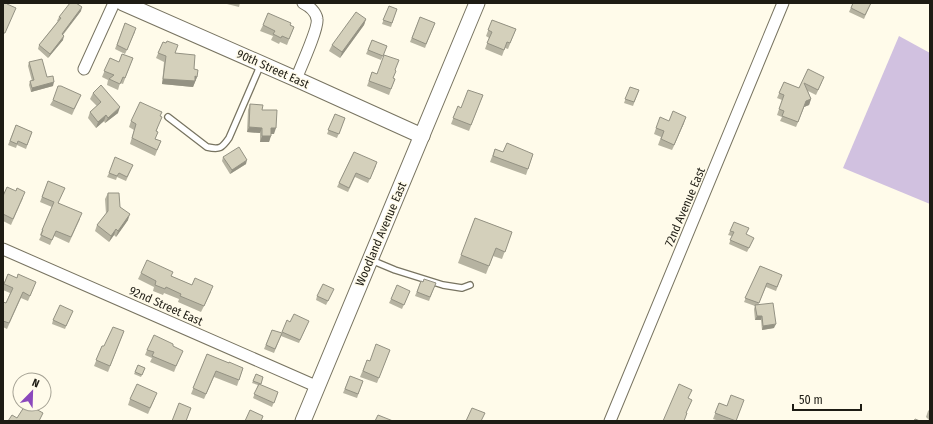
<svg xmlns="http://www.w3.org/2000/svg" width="933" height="424" font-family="'Fira Sans Condensed',sans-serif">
<rect width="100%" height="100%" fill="#fffbea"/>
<!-- green -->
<polygon fill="#d1c1e0" points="899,36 930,53 930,204 843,168"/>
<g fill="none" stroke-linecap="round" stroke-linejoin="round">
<defs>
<g id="lane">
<path d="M168,117L207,147C220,150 222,148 229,138L261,64"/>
<polyline points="371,260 395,270 443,285 462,288 470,285"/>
</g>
<g id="street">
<polyline points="84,69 114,3"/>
<path d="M296,79C300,69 319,27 317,19C316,12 309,6 303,3"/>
<polyline points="3,249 318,387"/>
<polyline points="610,421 783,3"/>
</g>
<g id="secondary">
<polyline points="123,3 296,79 422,136"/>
<polyline points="303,421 477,3"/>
</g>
</defs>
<!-- lane casing -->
<use href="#lane" stroke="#787461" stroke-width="8"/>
<!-- street casing -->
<use href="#street" stroke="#787461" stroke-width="13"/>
<!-- secondary casing -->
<use href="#secondary" stroke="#787461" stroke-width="17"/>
<!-- lane -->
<use href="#lane" stroke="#fff" stroke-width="5.5"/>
<!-- street -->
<use href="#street" stroke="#fff" stroke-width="11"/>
<!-- secondary -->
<use href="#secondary" stroke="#fff" stroke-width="15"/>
</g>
<!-- wall -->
<g fill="#b6b3a1">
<polygon points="223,3 240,3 239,7"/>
<polygon points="853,3 871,3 864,19 849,12"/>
<polygon points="389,6 397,9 391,27 382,24"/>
<polygon points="81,11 63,35 63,40 48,58 38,49 39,45 58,21 57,21 59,17"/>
<polygon points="420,17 435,23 425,48 410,42"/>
<polygon points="366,19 364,25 340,58 329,51 332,45"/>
<polygon points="492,20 516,29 508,49 505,48 502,56 485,49 489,38 486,36"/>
<polygon points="125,23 135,32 125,54 115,49"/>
<polygon points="263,25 290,25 294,27 287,45 280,42 279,44 271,40 273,36 260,31"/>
<polygon points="372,40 387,46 381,60 366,54"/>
<polygon points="163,42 194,69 197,77 193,87 162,84 164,62 156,58"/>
<polygon points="110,58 119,62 133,58 123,84 120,83 118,90 107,85 108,80 102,77"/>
<polygon points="29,62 47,77 53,86 31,92 29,85 30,81 32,81 28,66"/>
<polygon points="808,69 822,82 816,95 808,91 811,99 809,105 804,107 796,127 780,121 782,117 777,115 782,100 777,98 784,82 799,88"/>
<polygon points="395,70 393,78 395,79 389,95 367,86 372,72 377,74"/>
<polygon points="630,87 639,90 633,106 624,103"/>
<polygon points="93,93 118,113 105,123 104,121 96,128 88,118 90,112 97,106 90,99"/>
<polygon points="81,95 72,115 50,105 53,100"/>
<polygon points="483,95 469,131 451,124 458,106 461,108"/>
<polygon points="250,104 262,110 274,134 271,134 269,142 260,142 260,133 247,132 248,110"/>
<polygon points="335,114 345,118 337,138 327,134"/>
<polygon points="160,116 155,139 161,141 155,156 130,144 134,130 129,127 131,121"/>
<polygon points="669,121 684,123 672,150 658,145 661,137 654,134 656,128"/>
<polygon points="16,125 32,132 26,149 17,145 16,148 8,145"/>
<polygon points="495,149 503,152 533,154 526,175 490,162"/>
<polygon points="354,152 376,166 368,183 355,177 348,192 337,187"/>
<polygon points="223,157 246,164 230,174 222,161"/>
<polygon points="133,165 126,181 117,177 116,180 107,177 109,173"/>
<polygon points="48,181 59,203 80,219 69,243 54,236 50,245 39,240 41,236 40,235 42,230 52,207 40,202"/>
<polygon points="16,191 23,198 11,225 3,221 3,196"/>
<polygon points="108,193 120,207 128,220 116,237 114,235 109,242 95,231 97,225 106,214 105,199"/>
<polygon points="475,218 512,232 502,259 493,256 486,274 458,263"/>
<polygon points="730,231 746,235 752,242 747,252 729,244 732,236 728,235"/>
<polygon points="760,266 782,275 776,291 766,287 758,305 774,328 762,330 761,320 755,320 754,309 755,306 744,302"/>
<polygon points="141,273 171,276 192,285 211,292 201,312 178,302 179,299 164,293 163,295 153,291 154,287 138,279"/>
<polygon points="8,274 34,287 28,301 21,298 7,329 3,327 3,302 6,303 10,293 3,290 3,285"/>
<polygon points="421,281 436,283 429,301 415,296"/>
<polygon points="410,291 402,309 389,303 391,299"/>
<polygon points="332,293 326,305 316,300 317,296"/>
<polygon points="71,315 65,329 52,324 53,320"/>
<polygon points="287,320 290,322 307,325 299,343 281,336 274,353 264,349 272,330 282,333"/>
<polygon points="124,331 108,372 94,366 102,346 104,346"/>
<polygon points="173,346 180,357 174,372 150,362 152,358 145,355 147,350"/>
<polygon points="390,350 377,383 360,377 367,360 370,361"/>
<polygon points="207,354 229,363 243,368 237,386 214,377 204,399 191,394"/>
<polygon points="138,365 145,368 141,377 134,374"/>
<polygon points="256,374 263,377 260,385 278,392 272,407 253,398 258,385 252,383"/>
<polygon points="350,376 363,381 357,398 343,393"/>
<polygon points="155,398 148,414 128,405 130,399"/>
<polygon points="719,403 727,406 736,421 719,421 713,419"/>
<polygon points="930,409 930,421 926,417 928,411"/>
</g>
<!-- shaded-wall -->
<g fill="#949283">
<polygon points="82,7 81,11 60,38 62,34"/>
<polygon points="366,19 364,25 340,58 342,52"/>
<polygon points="64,36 63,40 48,58 50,54"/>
<polygon points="195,76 197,77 193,87 162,84 163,79"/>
<polygon points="54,82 53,86 31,92 32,88"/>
<polygon points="811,99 809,105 804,107 796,127 806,101"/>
<polygon points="120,107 118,113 105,123 108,118"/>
<polygon points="106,115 104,121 96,128 98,122"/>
<polygon points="686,117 684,123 672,150 674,145"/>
<polygon points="249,127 262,128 260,133 247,132"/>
<polygon points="271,128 276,128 274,134 269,134"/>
<polygon points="262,136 271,136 269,142 260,142"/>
<polygon points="247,160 246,164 230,174 232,170"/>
<polygon points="130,214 128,220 116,237 118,231"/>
<polygon points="116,229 114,235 109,242 111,236"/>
<polygon points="757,316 762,316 761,320 755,320"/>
<polygon points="776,324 774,328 762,330 763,326"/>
</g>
<!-- building -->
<g fill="#d4d0bb" stroke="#949283">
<polygon points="3,3 8,3 7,4 16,8 5,33 3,33"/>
<polygon points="70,3 76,3 82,7 62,34 64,36 50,54 39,45 61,18 59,17"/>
<polygon points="853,3 871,3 865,15 851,8"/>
<polygon points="389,6 397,9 392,23 383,20"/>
<polygon points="356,12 366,19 342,52 332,45"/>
<polygon points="268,13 291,23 290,25 294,27 289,39 282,36 281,38 273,34 275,31 263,25"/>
<polygon points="420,17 435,23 426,44 412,38"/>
<polygon points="492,20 516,29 510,43 507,42 504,50 487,43 492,32 488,30"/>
<polygon points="125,23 136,28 127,50 117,45"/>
<polygon points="372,40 387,46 383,56 368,50"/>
<polygon points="167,41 178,45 175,53 195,55 194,69 198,70 197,77 195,76 195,81 163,79 166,56 158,53 163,42 166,43"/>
<polygon points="122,54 133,58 125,78 123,77 120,84 109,79 114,75 104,71 110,58 119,62"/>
<polygon points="384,55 399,60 395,70 396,71 393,78 395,79 391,89 369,81 372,72 377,74"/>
<polygon points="42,59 47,77 53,76 54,82 32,88 30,81 34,80 29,62"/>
<polygon points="808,69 824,77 818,90 804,83 811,99 806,101 798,122 782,116 784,111 779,109 784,95 779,93 784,82 799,88"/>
<polygon points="101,85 120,107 108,118 106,115 98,122 90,112 101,102 93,93"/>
<polygon points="58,86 61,86 81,95 74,109 53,100"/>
<polygon points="630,87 639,90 634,102 625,99"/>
<polygon points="468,90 483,95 471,125 453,118 458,106 461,108"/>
<polygon points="140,102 162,112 160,116 162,117 156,131 158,132 155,139 161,141 157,150 132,138 136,124 131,121"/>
<polygon points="250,104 263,105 262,110 277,110 276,128 271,128 271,136 262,136 262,128 249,127"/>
<polygon points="673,111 686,117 674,145 661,139 664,131 656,128 660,117 669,121"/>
<polygon points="335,114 345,118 339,134 328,130"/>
<polygon points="16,125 32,132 27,145 18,141 17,144 10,141"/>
<polygon points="507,143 533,154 528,169 493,156 495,149 503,152"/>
<polygon points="239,147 247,160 232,170 223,157"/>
<polygon points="354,152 377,162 370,179 356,173 349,188 339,183"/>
<polygon points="115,157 133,165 127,177 119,173 117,176 109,173"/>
<polygon points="48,181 65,188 58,203 82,213 71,237 56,231 52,240 41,235 43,230 42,230 54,202 42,197"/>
<polygon points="7,187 16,191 17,188 25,192 13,219 3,214 3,196"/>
<polygon points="108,193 119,193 120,207 130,214 118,231 116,229 111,236 97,225 108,211"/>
<polygon points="475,218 512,232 505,252 496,248 489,266 461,255"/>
<polygon points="734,222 749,228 746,234 754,238 749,248 730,240 734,232 730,231"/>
<polygon points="147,260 173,272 171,276 192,285 195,278 213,286 204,306 180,296 181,294 166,287 165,289 155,285 156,281 141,273"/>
<polygon points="760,266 782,275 777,287 767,283 759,303 745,298"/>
<polygon points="8,274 17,278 18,274 36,282 30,296 23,292 9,323 3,321 3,302 6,303 13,288 4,284"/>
<polygon points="424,279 436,283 430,297 417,292 421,281 423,282"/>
<polygon points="323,284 334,289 328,301 317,296"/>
<polygon points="397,285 410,291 404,305 391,299"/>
<polygon points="773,303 776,324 763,326 762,316 757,316 755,305"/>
<polygon points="60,305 73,311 66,326 53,320"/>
<polygon points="294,314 309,321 300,340 282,332 287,320 290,322"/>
<polygon points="113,327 124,331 110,366 96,360 102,346 104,346"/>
<polygon points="272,330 282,333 275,349 266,345"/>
<polygon points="154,335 173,344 173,346 183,351 176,366 152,356 154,352 147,350"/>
<polygon points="376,344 390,350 379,378 363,371 367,360 370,361"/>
<polygon points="207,354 229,363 229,362 243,368 239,380 216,371 206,394 193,388"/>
<polygon points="138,365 145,368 142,375 135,372"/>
<polygon points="256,374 263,377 261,384 253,381"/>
<polygon points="350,376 363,381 358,394 345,389"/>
<polygon points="137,384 157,393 150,408 130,399"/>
<polygon points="259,384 278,392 274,403 254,394"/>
<polygon points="679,384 692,390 688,398 692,400 686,413 687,413 684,421 663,421"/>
<polygon points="731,395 744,400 736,421 715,413 719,403 727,406"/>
<polygon points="179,403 191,408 186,421 172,421"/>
<polygon points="26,404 27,404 43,413 39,421 8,421 12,415 17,418"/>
<polygon points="472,408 485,413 481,421 466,421"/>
<polygon points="250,410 263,416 261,421 245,421"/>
<polygon points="378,415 393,421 375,421"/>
<polygon points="915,419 920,421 914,421"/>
</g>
<g text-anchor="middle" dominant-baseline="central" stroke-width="3" stroke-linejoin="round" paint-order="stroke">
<!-- street labels -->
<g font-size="12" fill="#1e1c14" stroke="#fffbea">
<text transform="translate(273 69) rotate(24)">90th Street East</text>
<text transform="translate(685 207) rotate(-67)">72nd Avenue East</text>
<text transform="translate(381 234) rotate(-67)">Woodland Avenue East</text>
<text transform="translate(166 306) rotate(24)">92nd Street East</text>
</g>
</g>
<!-- border -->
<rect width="933" height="424" fill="none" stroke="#1e1c14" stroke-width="8"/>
<!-- north arrow -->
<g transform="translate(32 392) rotate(23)"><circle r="19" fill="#fffbea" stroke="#a5a294"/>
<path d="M0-3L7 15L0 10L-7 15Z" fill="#8b48bc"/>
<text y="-6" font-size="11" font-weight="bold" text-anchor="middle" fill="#1e1c14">N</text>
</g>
<!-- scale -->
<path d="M793 404v6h68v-6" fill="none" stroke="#1e1c14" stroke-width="2"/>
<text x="799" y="404" font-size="12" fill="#1e1c14" stroke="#fffbea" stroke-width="3" paint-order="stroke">50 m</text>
</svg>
